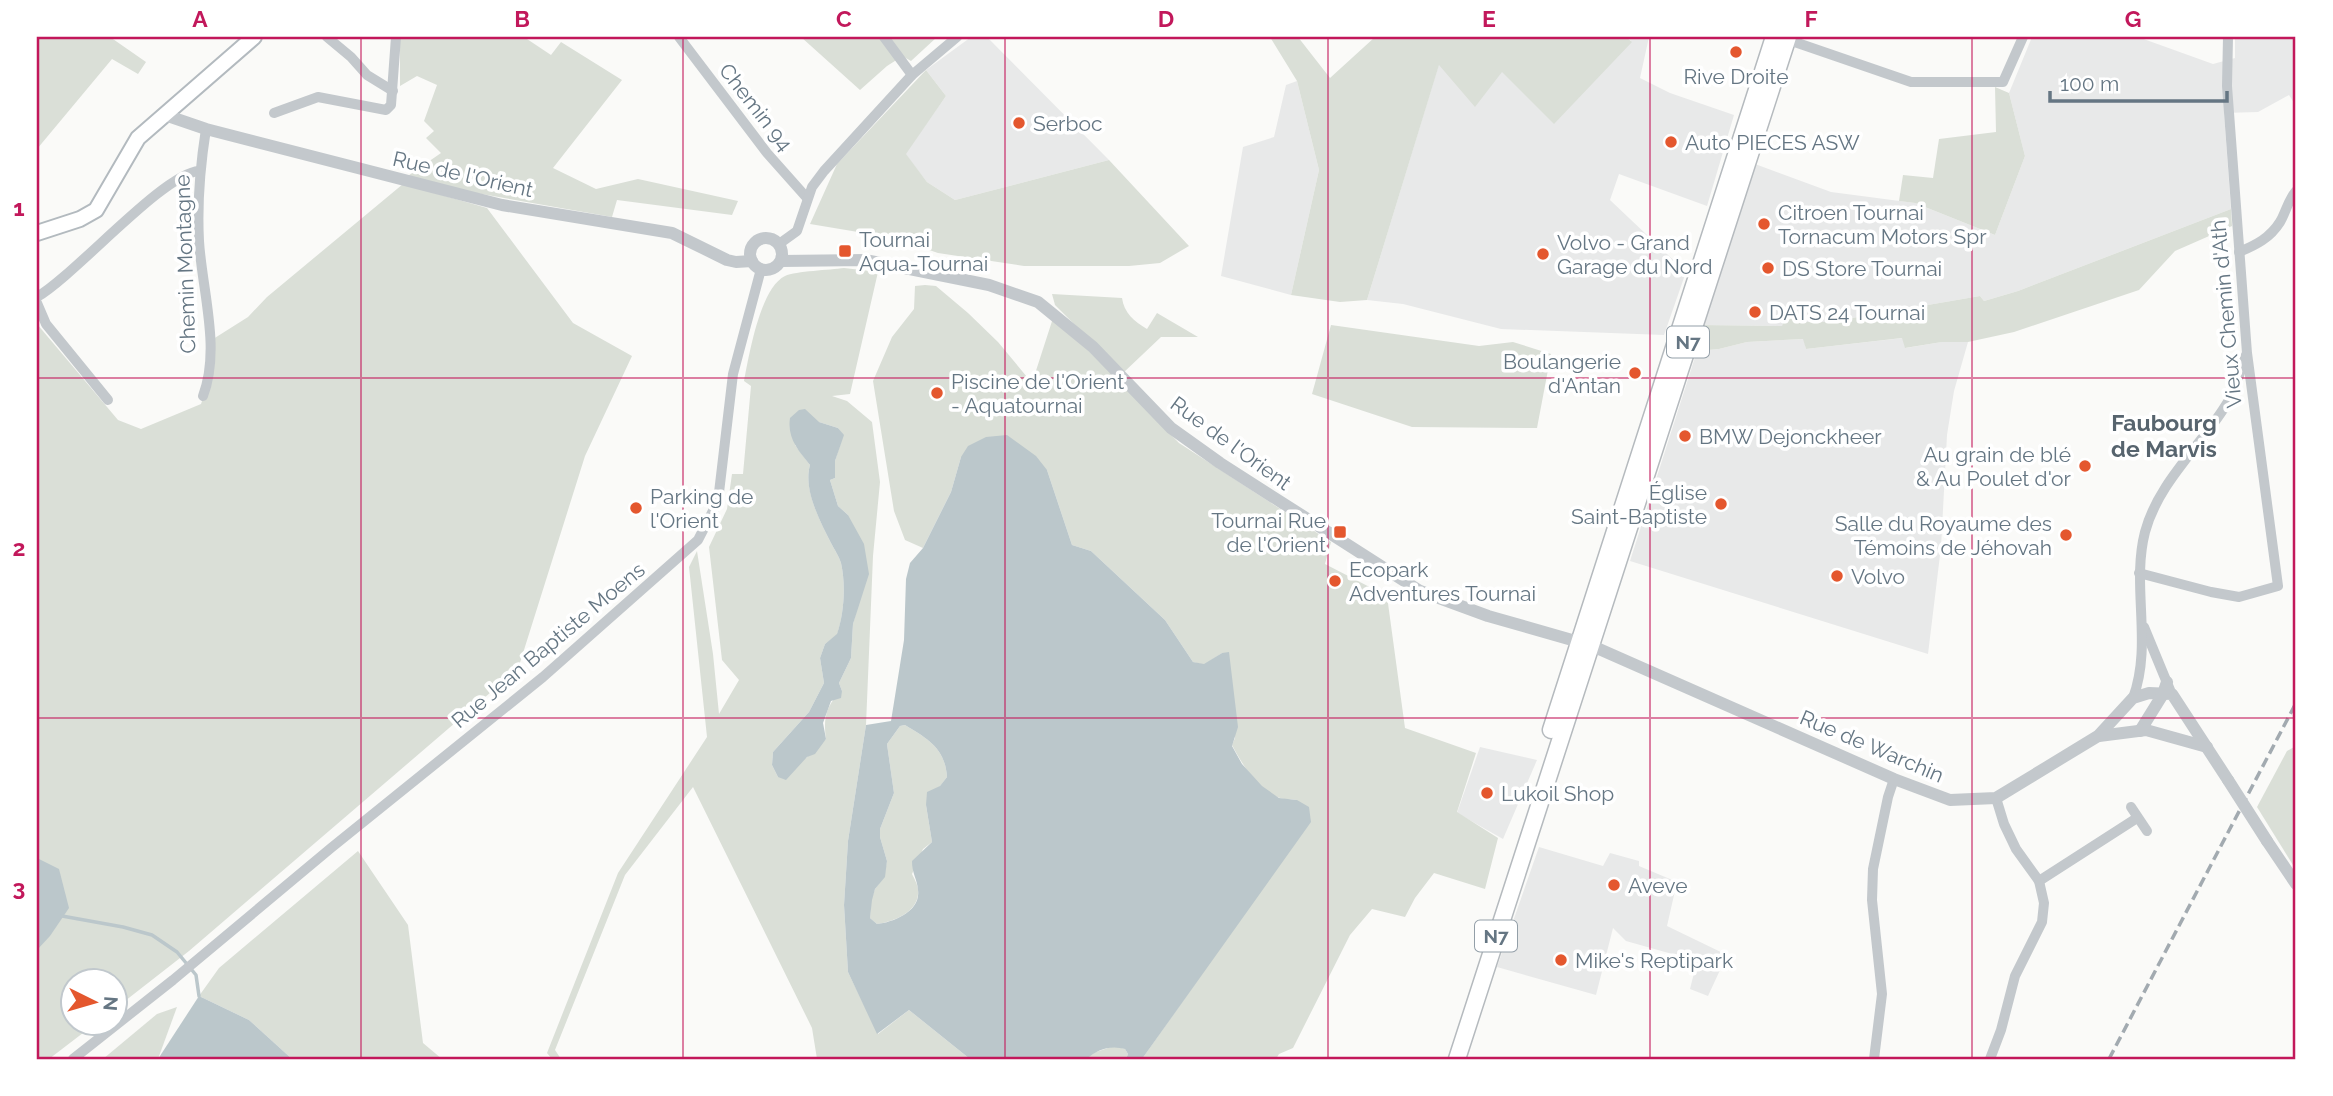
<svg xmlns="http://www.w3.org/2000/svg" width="2333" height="1096" font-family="Raleway,sans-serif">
<rect width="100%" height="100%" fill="#fafaf8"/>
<!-- built -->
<g fill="#e8e9e9">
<polygon points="971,37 987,37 1109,160 955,200 927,182 905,154 946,96 926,70"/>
<polygon points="1626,37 1649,37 1640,78 1670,93 1734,115 1707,206 1619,174 1610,200 1686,272 1664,335 1501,329 1403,304 1367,300 1439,64 1502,71 1631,41"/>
<polygon points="2032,37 2138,37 2213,64 2235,58 2235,37 2296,37 2296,106 2289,95 2258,112 2224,113 2231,209 2018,291 1984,301 1980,296 1829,322 1806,322 1787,313 1782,326 1701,325 1755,164 1831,192 1915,203 1995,235 2025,156 2009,93"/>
<polygon points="1297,81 1319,170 1291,295 1221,276 1243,147 1274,137 1286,85"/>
<polygon points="1903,338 1906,348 1942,342 1968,342 1954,391 1947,435 1941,547 1928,654 1630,561 1697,351 1719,349 1747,342 1804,339 1806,349"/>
<polygon points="1480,747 1537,760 1503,839 1457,813"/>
<polygon points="1539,847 1603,866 1610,853 1639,861 1639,866 1677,882 1667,926 1727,955 1708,996 1690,989 1697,961 1626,941 1613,928 1596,995 1497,967"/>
</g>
<!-- green -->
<g fill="#dadfd7" fill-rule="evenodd">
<polygon points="37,37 110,37 146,62 138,74 112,59 37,149"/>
<polygon points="400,37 524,37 551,55 561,42 622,80 553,168 596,189 638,179 738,201 732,215 617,200 612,217 402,180 441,153 426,138 434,131 424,121 437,85 417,76 400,86"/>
<polygon points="801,37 884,37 898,59 887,66 860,90"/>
<polygon points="888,37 937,37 911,61 904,57"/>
<polygon points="1270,37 1298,37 1330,78 1375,37 1626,37 1632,42 1554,124 1502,72 1475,107 1439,65 1367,300 1340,302 1291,295 1319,170 1297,81"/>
<polygon points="926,70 946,96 906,154 927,182 955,200 1109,160 1189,246 1160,263 1129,266 1024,266 938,253 894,238 810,224 837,164"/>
<polygon points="1995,87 2009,93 2025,156 1995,235 1915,203 1899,201 1903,175 1933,178 1939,139 1996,132"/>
<polygon points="403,184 487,208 573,323 632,356 585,456 518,669 189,951 116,1008 116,981 74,981 74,1023 96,1023 49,1059 37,1059 37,324 118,420 141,429 201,404 208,384 210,341 248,317 267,297"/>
<polygon points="2231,209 2232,226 2175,251 2139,290 2014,332 1968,342 1942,342 1905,348 1902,338 1806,349 1803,339 1747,342 1719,349 1697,351 1695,344 1701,325 1782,326 1786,312 1806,322 1829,322 1980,296 1984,301 2018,291"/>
<path d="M844,268L878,272L850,394L832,396L847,401L872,422L880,482L873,556L866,725L848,841L844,905L848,972L878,1034L909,1010L970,1059H817L812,1028L693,787L625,875L555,1050L561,1059H552L547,1053L618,873L707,737L689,567L697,551L713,654L719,714L739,680L722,660L709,547L727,509L732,474H743L751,386L744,381C749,356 760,288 785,276C796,271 830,270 844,268ZM819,422L838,428L843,435L835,461V478L830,480L838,506L848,515L858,605L853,624L851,658L839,683L842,691C826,704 823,719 826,739L807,757L778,777L772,765L773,752L809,712L824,683L820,658L825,644L837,635C844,614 846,585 841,563C839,556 834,549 831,543C820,521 803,489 810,465L795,445Z"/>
<path d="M925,285L936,286L968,313L998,342L1032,383L1054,315L1179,443L1331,542L1325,564L1387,596L1405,728L1476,753L1457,812L1498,838L1485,889L1434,873L1415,898L1405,917L1372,909L1350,935L1293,1048L1279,1054L1276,1059H1142L1253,901L1297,800C1292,799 1285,800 1280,798C1258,791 1242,764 1232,745L1235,738L1222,653L1204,665L1193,662L1165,620L1091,551L1072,545L1047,470L961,457L951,492L923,548L905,540L894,511L873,381L892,337L914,309L915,286Z"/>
<path d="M1052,294L1122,298C1124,313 1134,321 1147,329L1157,313L1198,337H1161L1123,373L1055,305Z"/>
<polygon points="1331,325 1479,346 1513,342 1551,354 1537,428 1412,427 1312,394"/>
<path d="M905,725C928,739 945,748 947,777L926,805L932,842L923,849L912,874C914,878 918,885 918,890C920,912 893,922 877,924L870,918L871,900L875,889L884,877L887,861L880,837V829L894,793L887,744L900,726Z"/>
<polygon points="2296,746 2296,870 2257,807 2287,751"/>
<polygon points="358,851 408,925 423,1043 442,1059 292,1059 249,1020 199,996 219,968"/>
<polygon points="177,1007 158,1059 103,1059 157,1014"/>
<polygon points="1114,1046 1125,1049 1128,1054 1126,1059 1087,1059 1093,1053"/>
</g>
<!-- water -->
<g fill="#bbc7cb" fill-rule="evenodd">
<path d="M805,409L819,422L838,428L844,435L835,461V478L830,480L838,506L848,515L864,544L869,574L853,624L851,658L839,683L842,691L841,698L831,701L823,723L826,739L815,754L807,757L786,780L778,777L772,765L773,752L809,712L824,683L820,658L825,644L837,634C844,614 846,585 841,563C839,556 834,549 831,543C820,521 803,490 810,465C798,450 787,438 790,418L799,410Z"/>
<path d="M1007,435L1036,456L1047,470L1072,545L1091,551L1165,620L1193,662L1204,664L1222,653L1229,652L1238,727L1232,746L1242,764L1262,786L1279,798L1297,800L1309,807L1311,822L1142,1059H1126L1128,1054L1125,1049C1111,1045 1097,1049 1087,1059H970L909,1010L877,1034L848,972L844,905L848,841L866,725L891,721L904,640L906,579L910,563L923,548L951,492L961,457L968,446L986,437ZM905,725C928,739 945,748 947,777L940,786L927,792L926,805L932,842L912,861C912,874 917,878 918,890C921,911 894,922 877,924L870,918L872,900L875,889L885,877L887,861L880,837V829L894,793L887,744L900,726Z"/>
<polygon points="37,858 59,869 69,908 50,936 37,950"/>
<polygon points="199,996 249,1020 292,1059 158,1059"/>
</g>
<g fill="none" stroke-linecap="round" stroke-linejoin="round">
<!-- stream -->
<polyline stroke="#bbc7cb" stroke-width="3.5" points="62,916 123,927 152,935 177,952 196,975 199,996"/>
<defs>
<polyline id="secondary" points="37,233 80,219 96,210 138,138 254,37"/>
<g id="primary">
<polyline points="1551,730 1774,37"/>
<polyline points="1457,1059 1788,37"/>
</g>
</defs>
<!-- secondary casing -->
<use href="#secondary" stroke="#b3babf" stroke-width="18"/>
<!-- primary casing -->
<use href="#primary" stroke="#b5babe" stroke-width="19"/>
<!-- minor -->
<g stroke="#c3c8cc" stroke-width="10">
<polyline points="327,37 351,57 367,75 393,91"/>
<polyline points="679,37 767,153 807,198"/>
<polyline points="884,37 912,75"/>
<polyline points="1783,38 1911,82 2003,82 2023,37"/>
<polyline points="274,113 318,97 386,110 391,105 396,37"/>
<polyline points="779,244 797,231 812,187 824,171 912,75 957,37"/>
<path d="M2239,252C2256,245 2270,238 2280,222C2286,212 2288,200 2296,191"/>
<path d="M37,297C75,275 164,173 199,171"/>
<polyline points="37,303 46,324 108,400"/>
<path d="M203,396C221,349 202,290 199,241C197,203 200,167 206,129"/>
<polyline points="2139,573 2211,592 2239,597 2278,586 2247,353 2227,86 2228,37"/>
<polyline points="2144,627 2170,690"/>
<path d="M2133,698C2153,644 2131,586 2145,532C2158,483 2200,447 2226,405C2235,391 2240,372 2246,355"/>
<polyline points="2131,807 2147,831"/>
<polyline points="2039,881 2137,818"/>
<polyline points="73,1059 173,980 331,848 543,677 698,540 718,501 733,374 761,269"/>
<polyline points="1874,1059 1882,994 1872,900 1873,869 1888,797 1894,779"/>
<polyline points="1990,1059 2001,1030 2015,976 2042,922 2044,903 2039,881 2016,849 2004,824 1996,798"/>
</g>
<!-- tertiary -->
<g stroke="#c3c8cc" stroke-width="12">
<polyline points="165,115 206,129 502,205 672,233 727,260 736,262 752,261"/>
<circle cx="766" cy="254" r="16"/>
<polyline points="781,261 865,260 989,285 1038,302 1093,347 1171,428 1220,463 1420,591 1488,616 1579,642"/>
<polyline points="1590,645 1894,779 1950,800 1996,798 2098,736 2133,698 2149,693 2172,694 2228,780"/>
<polyline points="2140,731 2163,694 2167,682"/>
<polyline points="2099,736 2146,730 2207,747"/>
<polyline points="2267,841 2296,884"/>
</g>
<!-- secondary -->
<use href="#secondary" stroke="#fff" stroke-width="14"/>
<!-- primary -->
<use href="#primary" stroke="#fff" stroke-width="16"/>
<!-- rail -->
<polyline stroke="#a2aab0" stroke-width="3.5" stroke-dasharray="10 5" stroke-linecap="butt" points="2109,1059 2296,703"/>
<!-- tertiary-bridge -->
<polyline stroke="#c3c8cc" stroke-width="12" points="2228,780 2267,841"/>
</g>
<!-- grid -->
<path fill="none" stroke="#c2185b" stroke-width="2" stroke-opacity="0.55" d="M361,37V1059M683,37V1059M1005,37V1059M1328,37V1059M1650,37V1059M1972,37V1059M37,378H2296M37,718H2296"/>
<!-- markers -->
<g fill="#e4572e" stroke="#fff" stroke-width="2.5">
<circle cx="1736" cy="52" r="7"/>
<circle cx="1019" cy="123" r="7"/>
<circle cx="1671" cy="142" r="7"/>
<circle cx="1764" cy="224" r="7"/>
<rect x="838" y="244" width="14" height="14" rx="3.5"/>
<circle cx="1543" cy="254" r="7"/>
<circle cx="1768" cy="268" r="7"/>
<circle cx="1755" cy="312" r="7"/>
<circle cx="1635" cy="373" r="7"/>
<circle cx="937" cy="393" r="7"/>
<circle cx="1685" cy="436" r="7"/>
<circle cx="2085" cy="466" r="7"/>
<circle cx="1721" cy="504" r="7"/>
<circle cx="636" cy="508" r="7"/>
<rect x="1333" y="525" width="14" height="14" rx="3.5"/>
<circle cx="2066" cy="535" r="7"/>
<circle cx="1837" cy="576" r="7"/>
<circle cx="1335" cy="581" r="7"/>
<circle cx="1487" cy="793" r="7"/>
<circle cx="1614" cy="885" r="7"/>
<circle cx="1561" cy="960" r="7"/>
</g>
<g text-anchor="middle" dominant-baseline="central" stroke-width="7" stroke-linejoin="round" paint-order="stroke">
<!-- shield labels -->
<g fill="#fff" stroke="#939fa8" stroke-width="2">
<rect x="1667" y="326.5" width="42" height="31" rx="5"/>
<rect x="1475" y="920.5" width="42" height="31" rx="5"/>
</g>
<g font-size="19" font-weight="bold" fill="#657683">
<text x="1688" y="342">N7</text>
<text x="1496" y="936">N7</text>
</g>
<!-- poi labels -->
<g font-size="21" fill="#657683" stroke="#fff" text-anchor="start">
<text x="1736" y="76" text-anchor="middle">Rive Droite</text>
<text x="1033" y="123">Serboc</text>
<text x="1685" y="142">Auto PIECES ASW</text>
<text x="1778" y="212">Citroen Tournai<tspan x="1778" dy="24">Tornacum Motors Spr</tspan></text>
<text x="859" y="239">Tournai<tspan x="859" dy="24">Aqua-Tournai</tspan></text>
<text x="1557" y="242">Volvo - Grand<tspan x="1557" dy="24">Garage du Nord</tspan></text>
<text x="1782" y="268">DS Store Tournai</text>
<text x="1769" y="312">DATS 24 Tournai</text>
<text x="1621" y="361" text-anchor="end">Boulangerie<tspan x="1621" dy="24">d'Antan</tspan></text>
<text x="951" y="381">Piscine de l'Orient<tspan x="951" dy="24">- Aquatournai</tspan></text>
<text x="1699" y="436">BMW Dejonckheer</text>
<text x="2071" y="454" text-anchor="end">Au grain de blé<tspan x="2071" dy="24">&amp; Au Poulet d'or</tspan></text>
<text x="1707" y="492" text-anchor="end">Église<tspan x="1707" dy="24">Saint-Baptiste</tspan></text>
<text x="650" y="496">Parking de<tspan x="650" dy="24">l'Orient</tspan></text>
<text x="1326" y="520" text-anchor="end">Tournai Rue<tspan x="1326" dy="24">de l'Orient</tspan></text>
<text x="2052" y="523" text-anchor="end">Salle du Royaume des<tspan x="2052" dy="24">Témoins de Jéhovah</tspan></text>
<text x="1349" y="569">Ecopark<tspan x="1349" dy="24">Adventures Tournai</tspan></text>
<text x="1851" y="576">Volvo</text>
<text x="1501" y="793">Lukoil Shop</text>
<text x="1628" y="885">Aveve</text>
<text x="1575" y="960">Mike's Reptipark</text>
</g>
<!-- street labels -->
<g font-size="21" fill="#657683" stroke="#fff">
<text transform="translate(756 107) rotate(52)">Chemin 94</text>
<text transform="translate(463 174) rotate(13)">Rue de l'Orient</text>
<text transform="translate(185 264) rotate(-92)">Chemin Montagne</text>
<text transform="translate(2226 314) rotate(-95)">Vieux Chemin d'Ath</text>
<text transform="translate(1231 443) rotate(36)">Rue de l'Orient</text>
<text transform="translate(548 645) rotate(-40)">Rue Jean Baptiste Moens</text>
<text transform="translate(1872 746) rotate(23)">Rue de Warchin</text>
</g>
<!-- neighbourhood labels -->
<g font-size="23" font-weight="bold" fill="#57646e" stroke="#fff">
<text x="2164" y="422">Faubourg<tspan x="2164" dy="26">de Marvis</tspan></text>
</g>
</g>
<!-- border -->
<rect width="2333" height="1096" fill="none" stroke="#ffffff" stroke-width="77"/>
<!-- north arrow -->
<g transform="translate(94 1002) rotate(95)"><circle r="33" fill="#ffffff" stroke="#c1c8cd" stroke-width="2"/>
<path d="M0-5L12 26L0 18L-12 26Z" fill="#e4572e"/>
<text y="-10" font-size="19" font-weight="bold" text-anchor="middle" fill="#657683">N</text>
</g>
<!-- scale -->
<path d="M2050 91v10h177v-10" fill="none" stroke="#657683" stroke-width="3.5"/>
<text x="2060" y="91" font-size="21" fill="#657683" stroke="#ffffff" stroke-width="5" paint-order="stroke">100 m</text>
<rect x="38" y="38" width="2256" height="1020" fill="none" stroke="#c2185b" stroke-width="2.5"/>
<g font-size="23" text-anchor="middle" font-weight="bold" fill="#c2185b">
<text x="200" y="27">A</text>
<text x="522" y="27">B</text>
<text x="844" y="27">C</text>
<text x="1166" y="27">D</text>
<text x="1489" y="27">E</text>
<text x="1811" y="27">F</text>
<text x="2133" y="27">G</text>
<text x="19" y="216">1</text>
<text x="19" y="556">2</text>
<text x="19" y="896">3</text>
</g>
</svg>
